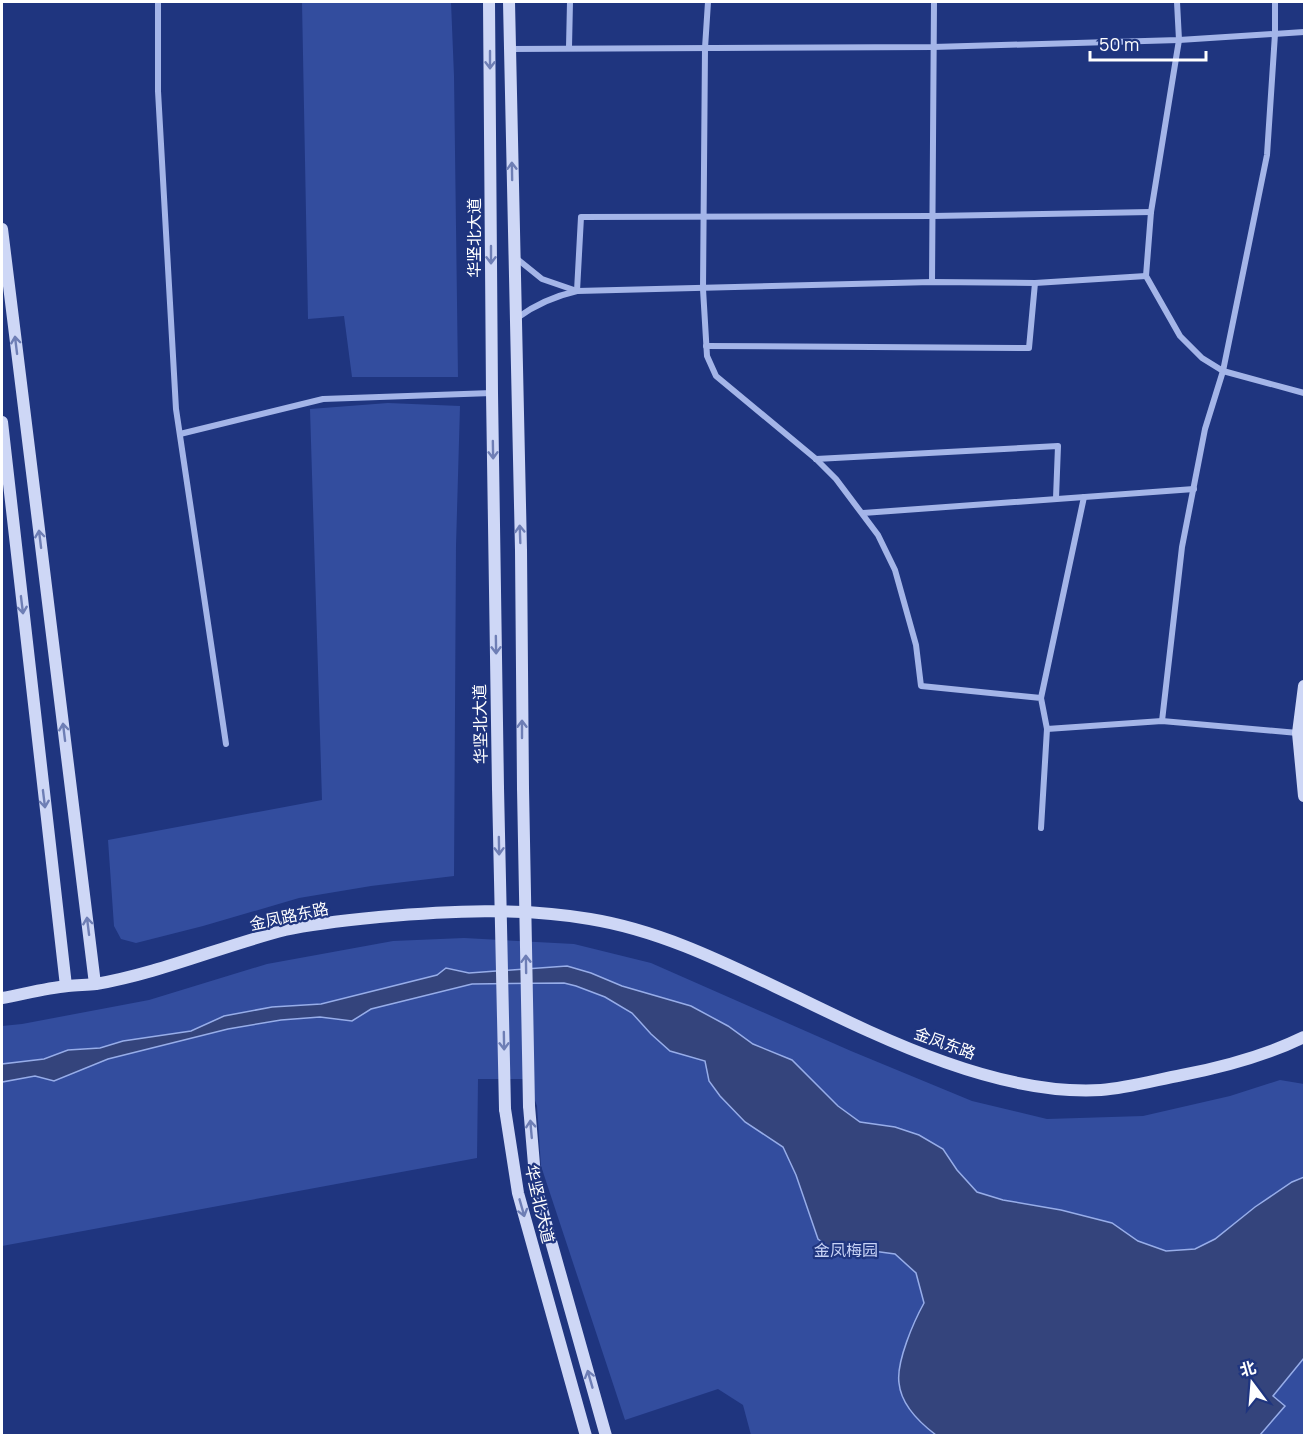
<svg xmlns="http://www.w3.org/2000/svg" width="1306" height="1437" font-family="Manrope,'Noto Sans SC',sans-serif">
<rect width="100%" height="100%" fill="#1f357f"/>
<!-- green -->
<g fill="#334d9e">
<polygon points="302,2 451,2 454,76 458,377 352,377 344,316 308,319"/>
<polygon points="388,403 460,406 456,546 454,876 371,886 299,898 203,926 136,943 121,939 114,926 108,840 322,800 310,409"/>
<polygon points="464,938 574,944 651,963 851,1051 972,1101 1047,1119 1143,1116 1230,1096 1280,1080 1304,1084 1304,1435 751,1435 743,1405 718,1389 625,1420 541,1166 537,1106 527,1079 478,1079 477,1158 2,1246 2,1026 22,1024 149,1000 267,964 393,941"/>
</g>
<!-- water -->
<path fill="#34447c" stroke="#97ade9" stroke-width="1.5" d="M567,966L591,973L622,986L691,1006L728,1026L753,1044L792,1060L838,1106L860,1122L895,1127L919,1135L943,1149L957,1170L977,1192L1003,1200L1061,1210L1112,1223L1138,1241L1166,1251L1195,1249L1215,1239L1255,1207L1292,1182L1304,1177V1358L1273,1396L1285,1406L1260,1435H936C920,1423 901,1404 899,1383C896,1362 914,1321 924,1303L916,1273L895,1254L873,1251L859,1255L836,1252L818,1239L796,1175L783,1147L745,1122L720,1096L709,1081L705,1061L670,1051L651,1034L632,1013L605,997L576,986L564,983L472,984L371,1009L352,1021L320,1017L281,1020L228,1029L108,1059L54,1081L35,1076L2,1082V1064L44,1059L68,1050L100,1048L123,1041L191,1031L224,1016L272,1007L321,1004L437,975L446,968L469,973Z"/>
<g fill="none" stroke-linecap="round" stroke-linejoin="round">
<!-- street -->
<g stroke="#a4b5e8" stroke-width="6">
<polyline points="158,2 158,91 176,409 226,744"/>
<polyline points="708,2 705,48 703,289 707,356 716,376 816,459 836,479 878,535 895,570 916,645 921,686 1041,698 1047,729 1162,721 1298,733"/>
<polyline points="1177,2 1179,40 1151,212 1146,276 1180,336 1202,358 1223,371 1304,393"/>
<polyline points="569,47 570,2"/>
<polyline points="510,49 933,47 1179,40 1304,32"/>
<polyline points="516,258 542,279 574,290"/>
<polyline points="932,282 934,2"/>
<polyline points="577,291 581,217 933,216 1151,212"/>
<path d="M517,318C536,304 555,296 577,291L932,282L1035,283L1146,276"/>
<polyline points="706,346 1029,348 1035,283"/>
<polyline points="180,434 323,399 492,393"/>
<polyline points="816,459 1058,446 1056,498"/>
<polyline points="863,513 1194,489"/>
<polyline points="1041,698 1084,497"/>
<polyline points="1162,721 1182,547 1205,429 1223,371 1267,155 1275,34 1275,2"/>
<polyline points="1041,828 1047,729"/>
</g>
<!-- secondary -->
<g stroke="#ced7f6" stroke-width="12">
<polyline points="489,2 492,393 498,788"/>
<polyline points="509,2 521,550 523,788"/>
<polyline points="2,229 95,984"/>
<polyline points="2,422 66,986"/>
<polyline points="1304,686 1298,733 1304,796"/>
<path d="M2,998C24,994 46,988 68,986C77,985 87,985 96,984C160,973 222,946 285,930C316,923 348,920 379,917C447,911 523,907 590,919C664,931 731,966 799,998C887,1041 1001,1096 1101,1090C1128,1088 1156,1080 1182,1075C1224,1067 1265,1056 1304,1037"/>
<polyline points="529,1106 536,1188 606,1436"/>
<polyline points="505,1109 518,1193 586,1436"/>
</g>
<!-- secondary-bridge -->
<g stroke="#ced7f6" stroke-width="12">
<polyline points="498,788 505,1109"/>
<polyline points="523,788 529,1106"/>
</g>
</g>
<!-- one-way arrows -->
<defs><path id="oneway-shaft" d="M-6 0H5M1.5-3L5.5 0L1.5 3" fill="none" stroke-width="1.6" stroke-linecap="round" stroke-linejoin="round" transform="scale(1.5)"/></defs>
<g stroke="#6e7eb5">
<use href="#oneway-shaft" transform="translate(490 60) rotate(90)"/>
<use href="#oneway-shaft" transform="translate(512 171) rotate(-91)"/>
<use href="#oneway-shaft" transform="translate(491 255) rotate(90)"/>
<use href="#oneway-shaft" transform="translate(16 345) rotate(-97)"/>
<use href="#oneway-shaft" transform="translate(493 450) rotate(89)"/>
<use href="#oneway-shaft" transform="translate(520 534) rotate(-92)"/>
<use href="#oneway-shaft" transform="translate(40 539) rotate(-97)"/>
<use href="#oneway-shaft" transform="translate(22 605) rotate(83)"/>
<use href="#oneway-shaft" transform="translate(496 645) rotate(89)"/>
<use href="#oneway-shaft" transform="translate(522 729) rotate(-90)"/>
<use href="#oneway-shaft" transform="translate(64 732) rotate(-97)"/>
<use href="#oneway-shaft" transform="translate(44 799) rotate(83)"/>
<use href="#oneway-shaft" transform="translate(499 846) rotate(89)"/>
<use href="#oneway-shaft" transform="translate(88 926) rotate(-97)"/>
<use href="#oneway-shaft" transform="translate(526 964) rotate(-91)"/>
<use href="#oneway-shaft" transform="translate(504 1041) rotate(89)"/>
<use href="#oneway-shaft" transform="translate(531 1129) rotate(-95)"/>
<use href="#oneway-shaft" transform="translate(522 1208) rotate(74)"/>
<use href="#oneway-shaft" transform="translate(590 1379) rotate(-106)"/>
</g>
<g text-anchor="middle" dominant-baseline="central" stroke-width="4.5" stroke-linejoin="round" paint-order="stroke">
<!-- street labels -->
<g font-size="16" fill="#fff" stroke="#1f357f">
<text transform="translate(474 238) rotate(-90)">华坚北大道</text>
<text transform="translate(480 724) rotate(-91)">华坚北大道</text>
<text transform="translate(289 916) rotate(-12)">金凤路东路</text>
<text transform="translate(945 1043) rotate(20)">金凤东路</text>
<text transform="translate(540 1204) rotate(77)">华坚北大道</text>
</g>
<!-- park labels -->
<g font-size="16" fill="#c8d3f6" stroke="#1f357f">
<text x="846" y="1250">金凤梅园</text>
</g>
</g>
<!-- border -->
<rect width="1306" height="1437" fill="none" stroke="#ffffff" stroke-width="6"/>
<!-- north arrow -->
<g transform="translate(1252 1383) rotate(344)" stroke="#1f357f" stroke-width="4.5" paint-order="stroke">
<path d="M0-4.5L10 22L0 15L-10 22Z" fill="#ffffff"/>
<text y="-9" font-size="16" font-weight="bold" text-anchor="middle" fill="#ffffff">北</text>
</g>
<!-- scale -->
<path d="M1090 51v9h116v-9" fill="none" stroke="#ffffff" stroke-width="3"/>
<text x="1099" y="51" font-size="18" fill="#ffffff" stroke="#1f357f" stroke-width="4.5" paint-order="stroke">50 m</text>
</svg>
